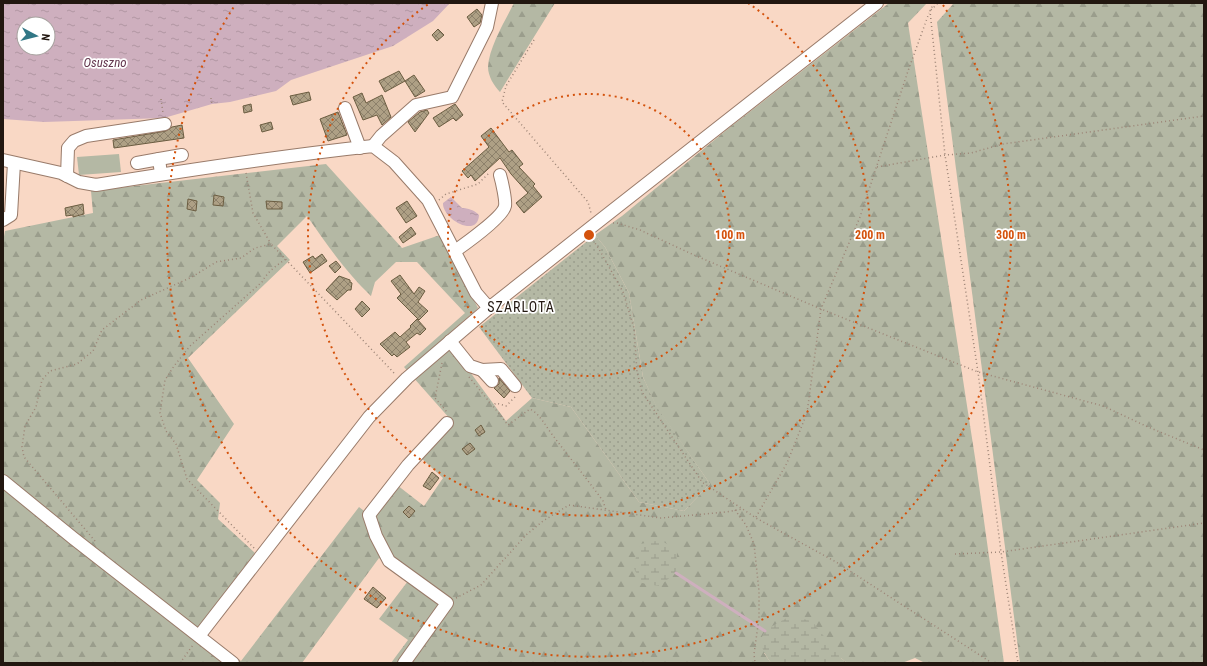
<svg xmlns="http://www.w3.org/2000/svg" width="1207" height="666" font-family="'Roboto Condensed',sans-serif">
<defs>
<pattern id="grass-dots" width="8" height="8" patternUnits="userSpaceOnUse"><rect width="8" height="8" fill="#b4b8a4"/><path d="M2 2h.1M6 6h.1" fill="none" stroke="#9a9d8c" stroke-width="1.8" stroke-linecap="round"/></pattern>
<pattern id="forest-firs" width="22" height="20" patternUnits="userSpaceOnUse"><rect width="22" height="20" fill="#b4b8a4"/><path d="M5 1l3.5 6h-7zM16 11l3.5 6h-7z" fill="#9a9d8c"/></pattern>
<pattern id="wetland-marsh" width="20" height="14" patternUnits="userSpaceOnUse"><rect width="20" height="14" fill="#b4b8a4"/><path d="M1 5h8M5 5V1M11 12h8M15 12V8" fill="none" stroke="#9a9d8c"/></pattern>
<pattern id="water-ripples" width="26" height="14" patternUnits="userSpaceOnUse"><rect width="26" height="14" fill="#ceafbe"/><path d="M2 4q2-2 4 0t4 0M15 11q2-2 4 0t4 0" fill="none" stroke="#b196a2"/></pattern>
<pattern id="building-cross-hatch" width="8" height="8" patternUnits="userSpaceOnUse"><rect width="8" height="8" fill="#aea085"/><path d="M0 0l8 8M0 8l8-8" fill="none" stroke="#8d816b"/></pattern>
</defs>
<rect width="100%" height="100%" fill="#f9d8c5"/>
<!-- grass -->
<polygon fill="url(#grass-dots)" points="595,235 605,247 629,293 643,377 656,405 710,484 684,511 639,502 571,407 532,398 479,327"/>
<!-- forest -->
<g fill="url(#forest-firs)" fill-rule="evenodd">
<path d="M514,3H555L500,92C494,86 488,76 488,67C489,47 505,21 514,3Z"/>
<path d="M889,3H927L908,23L976,464L1004,663H925L915,658L902,663H847L841,658L764,653L771,663H391L408,640L379,619L408,581L379,558L302,663H3V242L5,231L93,213L91,191L326,164L402,248L440,235L478,308L443,339L473,376L506,421L532,398L571,407L639,502L684,511L710,484L656,406L643,377L629,293L605,247L595,235L622,216L729,128ZM307,216C328,246 345,271 371,296L375,282L396,262H417L465,313L404,367L451,420L420,457L443,478L424,506L397,485L372,517L359,507L241,661L198,628L255,553L218,519L220,503L197,480L234,424L188,358L290,260L277,246Z"/>
<polygon points="954,3 1204,3 1204,663 1020,663 937,22"/>
</g>
<!-- wetland -->
<g fill="url(#wetland-marsh)">
<polygon points="661,540 677,551 676,573 659,586 642,583 633,567 640,544"/>
<path d="M790,616L812,621L841,658L847,663H771C750,634 766,630 790,616Z"/>
</g>
<!-- park -->
<polygon fill="#b4b8a4" points="119,154 121,172 79,175 77,157"/>
<!-- water -->
<g fill="url(#water-ripples)" fill-rule="evenodd">
<path d="M3,3H450L433,21L393,46L291,80L276,91L230,102L212,104L164,118L44,122L3,119ZM24,24H48V48H24Z"/>
<path d="M451,197L462,208C468,208 474,210 479,215C478,239 442,219 443,203Z"/>
</g>
<g fill="none" stroke-linecap="round" stroke-linejoin="round">
<!-- stream -->
<polyline stroke="#ceafbe" stroke-width="3" points="676,573 765,631"/>
</g>
<!-- building -->
<g fill="url(#building-cross-hatch)" stroke="#6b5d41">
<polygon points="477,9 482,15 480,23 474,27 467,17"/>
<polygon points="438,29 444,35 437,41 432,35"/>
<polygon points="399,71 405,81 385,92 379,81"/>
<polygon points="414,75 425,91 415,97 405,81"/>
<polygon points="309,92 311,100 293,105 290,96"/>
<polygon points="362,93 366,103 382,95 391,117 382,125 377,115 363,120 353,97"/>
<polygon points="251,104 252,111 244,113 243,106"/>
<polygon points="455,104 463,115 456,121 453,118 439,127 433,118"/>
<polygon points="427,110 429,113 415,132 408,122 420,112"/>
<polygon points="338,112 347,135 328,141 320,119"/>
<polygon points="271,122 273,129 262,132 260,125"/>
<polygon points="182,125 184,138 114,148 113,140 166,131 172,127"/>
<polygon points="491,128 509,152 512,150 523,164 519,167 535,184 533,186 542,197 524,213 516,203 528,193 511,174 500,158 475,181 471,175 468,178 462,171 489,147 481,136"/>
<polygon points="214,195 224,197 223,206 213,205"/>
<polygon points="188,199 197,201 196,211 187,209"/>
<polygon points="266,201 282,202 282,209 267,209"/>
<polygon points="407,201 417,216 406,223 396,208"/>
<polygon points="83,204 84,214 73,217 73,215 66,216 65,208"/>
<polygon points="411,227 416,234 403,243 399,237"/>
<polygon points="322,254 327,261 310,273 303,262 313,256 315,259"/>
<polygon points="336,261 341,267 335,273 329,266"/>
<polygon points="400,275 414,294 419,287 425,291 418,302 428,311 419,320 397,298 401,294 391,281"/>
<polygon points="339,276 350,280 350,282 352,283 351,290 348,290 337,300 326,290"/>
<polygon points="362,301 370,309 362,317 355,309"/>
<polygon points="417,319 426,329 420,335 417,333 406,342 410,347 397,357 394,354 392,356 380,344 395,332 400,337 411,327 410,326"/>
<polygon points="499,378 510,391 504,398 494,388 499,384"/>
<polygon points="481,425 485,432 479,436 475,430"/>
<polygon points="470,443 475,449 467,455 462,449"/>
<polygon points="432,472 439,478 430,490 423,486"/>
<polygon points="409,506 415,511 409,518 403,512"/>
<polygon points="373,587 386,598 377,608 364,599"/>
</g>
<g fill="none" stroke-linecap="round" stroke-linejoin="round">
<defs>
<g id="minor">
<polyline points="345,108 360,148"/>
<polyline points="373,146 381,136 416,105 452,97 487,27 492,3"/>
<polyline points="159,159 182,155"/>
<path d="M3,160L61,173L79,182L96,185C188,170 280,156 373,146L394,162L428,200L476,293L489,308"/>
<polyline points="137,163 159,159 161,174"/>
<polyline points="67,176 68,148 74,141 86,136 165,124"/>
<polyline points="3,220 11,215 14,163"/>
<path d="M455,251C465,244 503,217 505,206C506,200 502,182 500,175"/>
<polyline points="450,341 470,366 482,370 501,369 515,386"/>
<polyline points="482,370 492,381"/>
<polyline points="3,481 73,538 233,663"/>
<polyline points="199,636 369,417 407,378 489,308 594,225 877,3"/>
<polyline points="404,663 447,603 389,561 376,536 369,515 408,465 447,423"/>
</g>
</defs>
<!-- minor casing -->
<use href="#minor" stroke="#997b6a" stroke-width="14"/>
<!-- path -->
<g stroke="#9c8476" stroke-width="1.5" stroke-dasharray="1 3" stroke-linecap="butt">
<polyline points="934,3 930,11 945,155 978,372 1001,552 1018,663"/>
<polyline points="931,10 938,3"/>
<polyline points="534,40 506,86 502,102 588,202 591,213"/>
<polyline points="211,98 212,104"/>
<polyline points="161,99 163,113"/>
<polyline points="877,167 945,155 971,153 1003,144 1204,116"/>
<polyline points="246,173 253,213 271,244"/>
<polyline points="439,200 446,194 478,184 489,173"/>
<polyline points="613,223 617,223 640,230 694,255 821,309 978,372 1103,406 1148,427 1204,450"/>
<polyline points="593,240 599,249 623,292 634,328 637,372 642,392 702,482 756,518 836,562 992,663"/>
<polyline points="442,363 435,398 447,412"/>
<polyline points="469,377 492,405"/>
<path d="M515,397L506,406L496,403L493,406L508,425L530,409C541,415 546,427 554,437C570,458 587,479 603,501L606,510"/>
<polyline points="735,510 746,525 754,544 759,591 759,618 754,654 755,663"/>
<polyline points="756,517 787,463 807,413 821,309 860,217 908,71 929,13"/>
<polyline points="95,541 24,457 22,447 25,426 36,407 42,380 50,371 77,364 93,351 102,330 141,300 192,277 216,262 241,258 255,248 271,244 395,374"/>
<path d="M254,548L187,479L176,444L166,431L160,413L165,380L174,366L190,346L262,282C267,272 277,265 286,259"/>
<polyline points="955,554 1001,552 1204,523"/>
<polyline points="456,598 481,585 526,535 543,521 569,505 661,518 726,512 742,509"/>
<polyline points="180,663 193,645"/>
</g>
<!-- minor -->
<use href="#minor" stroke="#fff" stroke-width="12"/>
</g>
<!-- distance rings -->
<g fill="none" stroke="#d4520c" stroke-width="2" stroke-dasharray="2 4">
<circle cx="589" cy="235" r="141"/>
<path d="M748 3A281 281 0 1 1 430 3"/>
<path d="M943 5A422 422 0 1 1 235 5"/>
</g>
<g text-anchor="middle" dominant-baseline="central" stroke-width="3.5" stroke-linejoin="round" paint-order="stroke">
<!-- water labels -->
<g font-size="13" font-style="italic" fill="#64374f" stroke="#fff">
<text x="105" y="62">Osuszno</text>
</g>
<!-- quarter labels -->
<g font-size="14" letter-spacing="1" fill="#221710" stroke="#fff">
<text x="521" y="307">SZARLOTA</text>
</g>
</g>
<circle cx="589" cy="235" r="6" fill="#d4520c" stroke="#fff" stroke-width="2"/>
<g font-size="12" text-anchor="middle" font-weight="bold" fill="#d4520c" stroke="#fff" stroke-width="3.5" stroke-linejoin="round" paint-order="stroke">
<text x="730" y="239">100 m</text>
<text x="870" y="239">200 m</text>
<text x="1011" y="239">300 m</text>
</g>
<!-- border -->
<rect width="1207" height="666" fill="none" stroke="#221710" stroke-width="8"/>
<!-- north arrow -->
<g transform="translate(36 36) rotate(97)"><circle r="19" fill="#ffffff" stroke="#a7a29f"/>
<path d="M0-3L7 15L0 10L-7 15Z" fill="#327786"/>
<text y="-6" font-size="11" font-weight="bold" text-anchor="middle" fill="#221710">N</text>
</g>
</svg>
